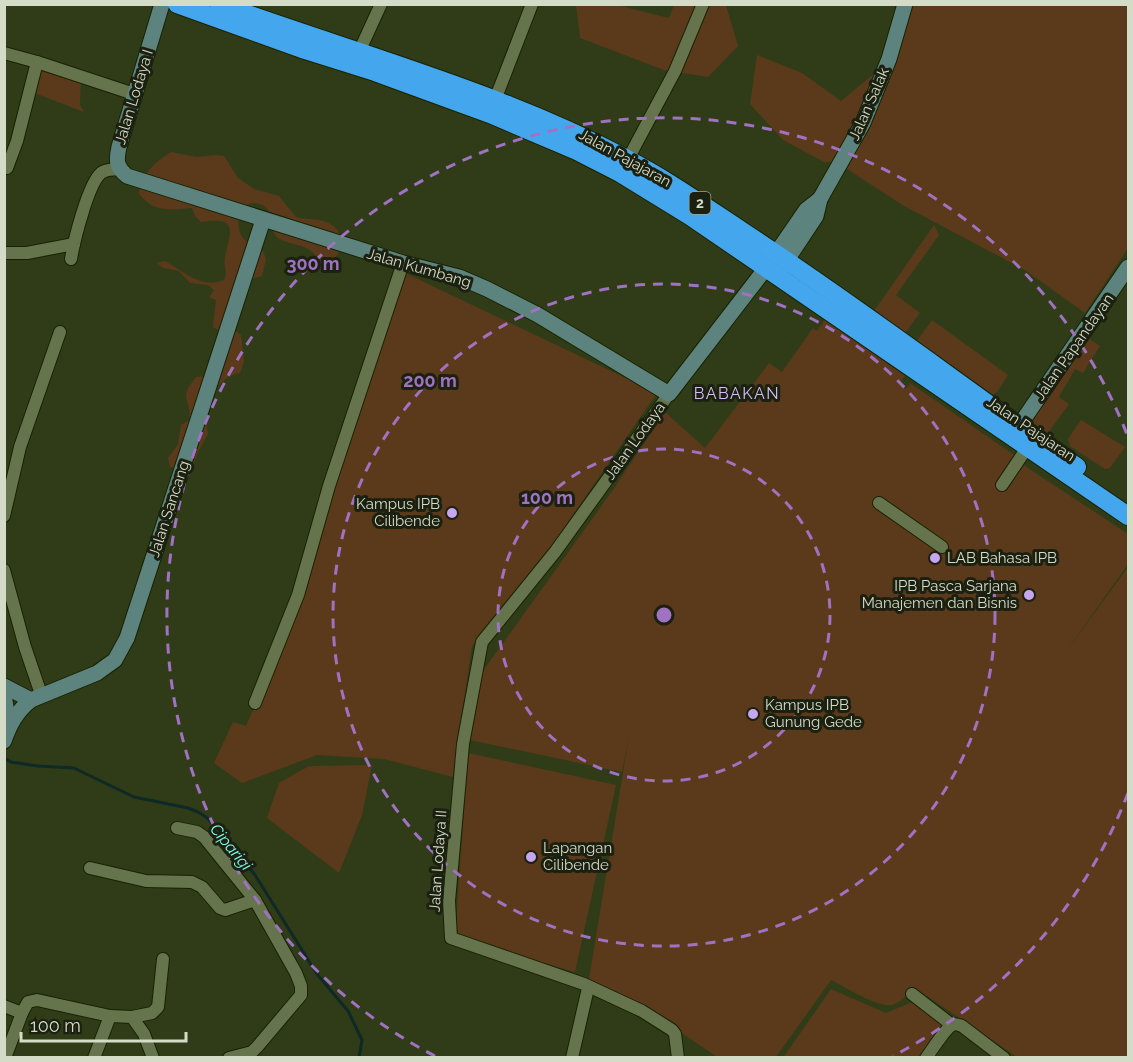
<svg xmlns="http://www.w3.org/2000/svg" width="1133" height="1062" font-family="Raleway,sans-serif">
<rect width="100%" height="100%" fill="#303c17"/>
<!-- green -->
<g fill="#5a3a1a">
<polygon points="576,5 617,5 669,18 674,5 726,5 738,46 708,77 664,70 580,38"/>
<polygon points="903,5 1128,5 1128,248 1085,313 1025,270 904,206 847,169 851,161 824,162 783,140 750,104 757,55 802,73 841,101 881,68"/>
<polygon points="38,65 81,79 80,105 84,112 32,92"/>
<path d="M171,152L197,157L216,155L224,156L238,178L254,189L279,196L296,217C306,220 317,218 326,222C345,229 345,248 332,262L324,263C318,258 313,251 306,248C297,243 283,244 276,236C268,226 275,209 260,204C241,198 234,221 241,235C246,244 255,245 263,251L266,259L262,276L246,280L234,330L241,335L244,361L240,373C222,374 207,399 205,415C205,421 208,429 208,434L199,450L193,465L178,469L170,467L168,458L178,444L181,425L189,420C193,397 176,402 196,377L205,376L220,331L213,327L216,300L209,297L214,290L208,285L190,283L179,271L163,268L157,263L165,261C185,272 201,289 224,280C228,270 223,267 225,257C230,231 240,216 201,222L195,216L192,208C169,210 155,213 139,194C139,177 156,161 171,152Z"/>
<polygon points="934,225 939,235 896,295 920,313 905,333 874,311"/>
<polygon points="401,271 657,393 537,567 472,646 453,777 384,759 317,755 242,783 214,763 233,722 246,726 303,593"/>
<path d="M825,319L905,376L899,384L906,389L910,383L1017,457L1016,460L1128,534V564L1066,652L1128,567V1057H1017L915,988C908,994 901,1003 892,1005C878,1008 845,987 831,980L776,1057H717L651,1012L588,985L629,736L622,772L470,740L483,671L615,487L665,412L705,448L769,363L782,372L813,328L817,331Z"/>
<polygon points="932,320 1008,375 997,392 991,395 916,342"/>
<polygon points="1086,337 1100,346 1083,373 1075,369 1059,397 1069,404 1048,433 1029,420"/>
<polygon points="1081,420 1125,447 1110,468 1105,469 1070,446 1068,439"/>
<polygon points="468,753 616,785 575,972 455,937"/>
<polygon points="372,765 362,815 339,873 267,818 279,783 309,766"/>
<polygon points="831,989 886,1013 912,1002 948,1024 924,1057 783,1058"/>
</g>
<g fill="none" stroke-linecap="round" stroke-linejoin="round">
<!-- stream -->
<polyline stroke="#0e2926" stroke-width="3" points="4,758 11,762 38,766 74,768 134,797 188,808 198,812 206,817 223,834 255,875 317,974 348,1011 362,1040 359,1058"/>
<defs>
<g id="street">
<polyline points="359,52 381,4"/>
<polyline points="4,53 37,62 134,94"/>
<polyline points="495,100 532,4"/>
<polyline points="628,159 675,71 703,4"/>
<polyline points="7,168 17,141 37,62"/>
<polyline points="4,253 27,253 74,244"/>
<path d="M71,259C74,241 88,184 101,173C106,169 112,170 119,169"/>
<polyline points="669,394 555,552 482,642 463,744 449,901 451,938 584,984 642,1011 672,1030 675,1034 678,1058"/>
<polyline points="1002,485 1027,448"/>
<polyline points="879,503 942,547"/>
<polyline points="4,516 20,447 60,332"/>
<polyline points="4,570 25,647 41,694"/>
<polyline points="255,703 298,595 329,486 403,263"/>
<polyline points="177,828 197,832 204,837 255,900"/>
<polyline points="90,868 146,881 192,882 202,887 220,908 225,910 255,900 296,973 301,986 301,995 257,1047 252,1052 229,1058"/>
<polyline points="912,994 952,1025"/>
<polyline points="4,1006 22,1013 28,1002 37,1000 110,1016 132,1017 144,1034 153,1058"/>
<polyline points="132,1017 152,1013 158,1007 163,959"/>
<polyline points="5,1058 22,1013"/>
<polyline points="94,1058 110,1016"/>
<polyline points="572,1058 588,988"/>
<path d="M926,1058C932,1050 945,1029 952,1025C956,1023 959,1025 962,1026L1004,1058"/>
</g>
<g id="secondary">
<path d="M162,4L119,147C116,160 116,167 127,176L403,263L459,277L487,289L538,315L669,394L766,268L806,210L820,199"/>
<polyline points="781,269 816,216 820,199 863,123 889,59 905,4"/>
<polyline points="1019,426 1128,267"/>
<polyline points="4,686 31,700"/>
<polyline points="4,694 9,727"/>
<path d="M4,741C10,724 17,711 31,700L97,673L115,660L127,638L263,220"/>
</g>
<g id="highway">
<polyline points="177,4 305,50 375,72 490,114 577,151 620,173 690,216 1128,516"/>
<path d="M219,4C355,53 497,91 625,158C666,179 704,206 742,231C857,306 965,389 1077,467"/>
</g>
</defs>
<!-- street casing -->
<use href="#street" stroke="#182200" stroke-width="14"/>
<!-- secondary casing -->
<use href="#secondary" stroke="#182200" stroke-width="17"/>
<!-- highway casing -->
<use href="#highway" stroke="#182200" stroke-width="20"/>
<!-- street -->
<use href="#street" stroke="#66744d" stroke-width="12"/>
<!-- secondary -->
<use href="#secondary" stroke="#5c837d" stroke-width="15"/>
<!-- highway -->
<use href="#highway" stroke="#44a6ed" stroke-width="18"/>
</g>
<!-- distance rings -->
<g fill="none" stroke="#9f72c2" stroke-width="3" stroke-dasharray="10 8">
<circle cx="664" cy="615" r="166"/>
<circle cx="664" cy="615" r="331"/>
<path d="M1128 793A497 497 0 0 1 893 1056M435 1056A497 497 0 1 1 1128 437"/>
</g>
<!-- markers -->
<g fill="#c6a6f0" stroke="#1b2010" stroke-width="2">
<circle cx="452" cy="513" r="6"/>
<circle cx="935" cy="558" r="6"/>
<circle cx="1029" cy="595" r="6"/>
<circle cx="753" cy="714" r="6"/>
<circle cx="531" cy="857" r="6"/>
</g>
<g text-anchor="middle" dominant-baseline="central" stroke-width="6" stroke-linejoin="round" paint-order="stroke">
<!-- shield labels -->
<rect fill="#1b2010" stroke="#9ca490" stroke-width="1.5" x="689.5" y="192" width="21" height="22" rx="4.5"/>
<g font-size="14" font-weight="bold" fill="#d4dcc7">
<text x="700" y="203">2</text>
</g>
<!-- street labels -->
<g font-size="15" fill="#d4dcc7" stroke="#1b2010">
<text transform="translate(134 97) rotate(-73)">Jalan Lodaya I</text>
<text transform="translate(869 104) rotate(-66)">Jalan Salak</text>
<text transform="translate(625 158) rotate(29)">Jalan Pajajaran</text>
<text transform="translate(419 268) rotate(16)">Jalan Kumbang</text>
<text transform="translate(1074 347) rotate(-55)">Jalan Papandayan</text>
<text transform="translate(1031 429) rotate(34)">Jalan Pajajaran</text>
<text transform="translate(635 441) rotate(-54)">Jalan Lodaya</text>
<text transform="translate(169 509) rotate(-72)">Jalan Sancang</text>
<text transform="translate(438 861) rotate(-86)">Jalan Lodaya II</text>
</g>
<!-- poi labels -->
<g font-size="15" fill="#d4dcc7" stroke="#1b2010" text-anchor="start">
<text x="440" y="504" text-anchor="end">Kampus IPB<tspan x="440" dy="17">Cilibende</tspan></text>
<text x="947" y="558">LAB Bahasa IPB</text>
<text x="1017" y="586" text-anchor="end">IPB Pasca Sarjana<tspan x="1017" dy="17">Manajemen dan Bisnis</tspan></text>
<text x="765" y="705">Kampus IPB<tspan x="765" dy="17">Gunung Gede</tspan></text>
<text x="543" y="848">Lapangan<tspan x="543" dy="17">Cilibende</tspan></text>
</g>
<!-- neighbourhood labels -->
<g font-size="16" letter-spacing="1.5" fill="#d6bff6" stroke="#1b2010">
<text x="737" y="393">BABAKAN</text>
</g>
<!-- water labels -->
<g font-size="16" font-style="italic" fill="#7cfaea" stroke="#1b2010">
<text transform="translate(231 847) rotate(50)">Ciparigi</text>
</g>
</g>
<circle cx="664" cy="615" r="9" fill="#9f72c2" stroke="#1b2010" stroke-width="3"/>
<g font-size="18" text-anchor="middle" font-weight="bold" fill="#9f72c2" stroke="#1b2010" stroke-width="6" stroke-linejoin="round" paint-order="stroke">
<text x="313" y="270">300 m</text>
<text x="430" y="387">200 m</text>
<text x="547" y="504">100 m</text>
</g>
<!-- border -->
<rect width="1133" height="1062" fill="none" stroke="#d4dcc7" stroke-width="12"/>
<!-- scale -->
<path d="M21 1032v9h165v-9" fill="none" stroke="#d4dcc7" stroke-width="3"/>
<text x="30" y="1032" font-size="18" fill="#d4dcc7" stroke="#1b2010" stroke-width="4.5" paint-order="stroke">100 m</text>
</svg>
